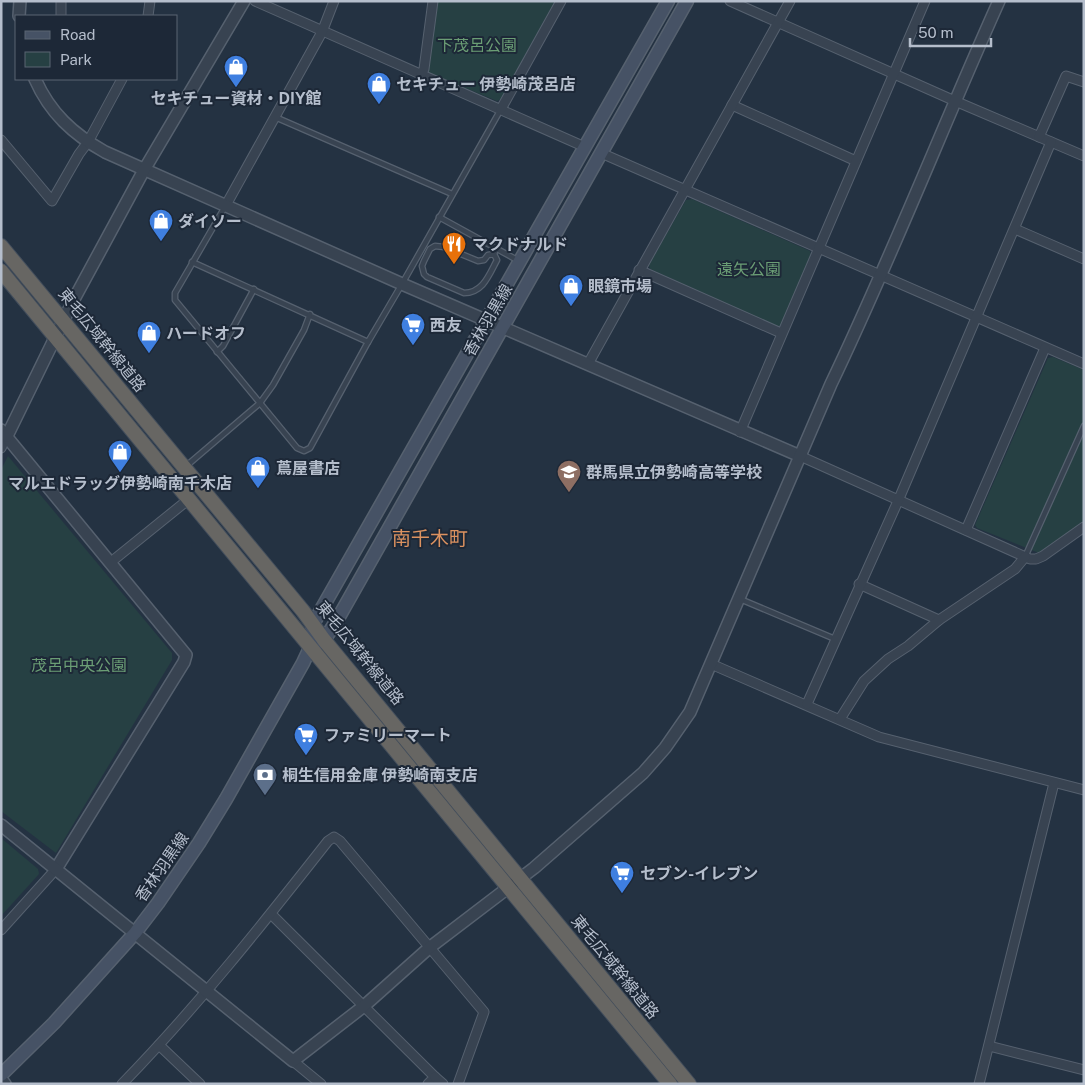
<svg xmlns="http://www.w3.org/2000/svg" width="1085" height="1085" font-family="'Public Sans','Noto Sans JP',sans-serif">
<rect width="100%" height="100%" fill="#243242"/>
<!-- green -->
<g fill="#264043">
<polygon points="438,1 555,1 501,99 497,101 429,73 427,69"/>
<polygon points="692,199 810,251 811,256 781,326 776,326 650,269 649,265 686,200"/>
<polygon points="1053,357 1084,370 1084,521 1039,553 977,528 975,525 1048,358"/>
<polygon points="8,456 172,653 172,660 56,853 1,811 1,470"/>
<polygon points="1,838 38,869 39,874 1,916"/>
</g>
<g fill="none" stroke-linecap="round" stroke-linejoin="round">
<defs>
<g id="service">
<polyline points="275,117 452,194"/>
<polyline points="226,205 175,293 175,300 297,448 304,451 310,448 368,342 402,284 501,109"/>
<polyline points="439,217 519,261"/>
<path d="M494,254L497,260C489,275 483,293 464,293L427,277L424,274L422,266L424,261L430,249L435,246L444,247L478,261L484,260L488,255L494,254L496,249"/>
<polyline points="192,262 368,342"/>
<polyline points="217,352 223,346 254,289"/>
<polyline points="185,467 260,403 273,385 304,330 310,314"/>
<polyline points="1025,557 1084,426"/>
<polyline points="740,599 835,639"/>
</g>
<g id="minor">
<polyline points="255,1 585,147"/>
<polyline points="730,1 955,101 1084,156"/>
<polyline points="61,16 61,1"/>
<polyline points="148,16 150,1"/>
<polyline points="421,75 424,69 433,1"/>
<polyline points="732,105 856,161"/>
<polyline points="501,109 561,1"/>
<polyline points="1039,137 1066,76 1084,82"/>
<polyline points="1,140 52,201 79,154 88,142 122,79"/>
<polyline points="601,153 1084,364"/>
<polyline points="226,205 322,32 334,1"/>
<polyline points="1015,229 1084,259"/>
<polyline points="639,270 781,333"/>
<polyline points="588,364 790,1"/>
<polyline points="740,432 925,1"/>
<polyline points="1,448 7,436"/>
<polyline points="800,456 1030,559 1036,559 1043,556 1084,527"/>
<polyline points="966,530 1045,348"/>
<polyline points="111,562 189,499"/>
<polyline points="859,584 939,620"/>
<polyline points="711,664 879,737 1084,790"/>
<polyline points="807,704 898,501 1051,142"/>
<polyline points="840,719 864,681 888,659 908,646 939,620 1015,569 1025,557"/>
<polyline points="271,914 435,1077 428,1084"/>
<polyline points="1,930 56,869"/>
<polyline points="159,1045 200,1084"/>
<polyline points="989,1046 1084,1070"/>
<polyline points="293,1061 321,1084"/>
<polyline points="435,1077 443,1084"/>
<path d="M122,1084C196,1008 262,925 328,841L334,837L340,841L484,1012L458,1084"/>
<polyline points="979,1084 1054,783"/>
</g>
<g id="tertiary">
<polyline points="19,16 20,1"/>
<path d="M35,79C50,113 73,134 105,152L402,284L800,456"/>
<polyline points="1,430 186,655 184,662 56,869"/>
<polyline points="7,436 73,301 144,170 244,1"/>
<path d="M1,825L293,1061L364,1006L429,948L534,868L643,773L665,748L690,712L831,384C891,259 942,128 999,1"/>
<polyline points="1,1079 5,1084"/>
</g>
<g id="secondary">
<polyline points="315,645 324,640 336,622 687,1"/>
<polyline points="1,1075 54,1023 135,933 158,903 199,843 226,799 303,663 310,648 313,624 668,1"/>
</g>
<g id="trunk">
<polyline points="1,246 303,611 324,640 689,1084"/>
<polyline points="1,271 670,1084"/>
</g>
</defs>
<!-- service casing -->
<use href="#service" stroke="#56616f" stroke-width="7"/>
<!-- minor casing -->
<use href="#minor" stroke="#56616f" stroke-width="11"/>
<!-- tertiary casing -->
<use href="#tertiary" stroke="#56616f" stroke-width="14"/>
<!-- secondary casing -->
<use href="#secondary" stroke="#56616f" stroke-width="15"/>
<!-- trunk casing -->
<use href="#trunk" stroke="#434e5c" stroke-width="16"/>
<!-- service -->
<use href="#service" stroke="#384351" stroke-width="4.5"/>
<!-- minor -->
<use href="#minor" stroke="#384351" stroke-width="9"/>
<!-- tertiary -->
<use href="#tertiary" stroke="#384351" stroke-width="11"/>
<!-- secondary -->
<use href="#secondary" stroke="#465265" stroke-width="12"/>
<!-- trunk -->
<use href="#trunk" stroke="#676663" stroke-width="14"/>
</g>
<!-- icons -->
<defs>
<symbol id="shop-pin" viewBox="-11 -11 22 30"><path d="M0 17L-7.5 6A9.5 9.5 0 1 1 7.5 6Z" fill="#3f7fe0" stroke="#1d2837"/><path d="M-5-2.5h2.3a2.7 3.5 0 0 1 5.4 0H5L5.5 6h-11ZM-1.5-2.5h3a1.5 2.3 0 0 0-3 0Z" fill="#fff"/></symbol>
<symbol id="restaurant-pin" viewBox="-11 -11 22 30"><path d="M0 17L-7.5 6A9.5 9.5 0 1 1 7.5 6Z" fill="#e8710a" stroke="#1d2837"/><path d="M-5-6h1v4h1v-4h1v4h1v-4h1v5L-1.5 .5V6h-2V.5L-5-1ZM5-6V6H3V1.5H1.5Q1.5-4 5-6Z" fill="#fff"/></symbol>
<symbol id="supermarket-pin" viewBox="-11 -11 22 30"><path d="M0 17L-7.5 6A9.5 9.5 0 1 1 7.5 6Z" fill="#3f7fe0" stroke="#1d2837"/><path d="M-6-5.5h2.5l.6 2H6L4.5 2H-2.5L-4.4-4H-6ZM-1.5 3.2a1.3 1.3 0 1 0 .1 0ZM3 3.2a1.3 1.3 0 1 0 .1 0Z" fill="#fff"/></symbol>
<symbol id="school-pin" viewBox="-11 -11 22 30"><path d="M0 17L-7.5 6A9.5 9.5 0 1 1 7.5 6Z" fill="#8d6e63" stroke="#1d2837"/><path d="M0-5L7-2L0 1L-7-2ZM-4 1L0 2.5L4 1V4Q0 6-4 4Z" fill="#fff"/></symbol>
<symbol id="bank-pin" viewBox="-11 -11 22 30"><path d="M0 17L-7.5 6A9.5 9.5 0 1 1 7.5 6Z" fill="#5c6f8a" stroke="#1d2837"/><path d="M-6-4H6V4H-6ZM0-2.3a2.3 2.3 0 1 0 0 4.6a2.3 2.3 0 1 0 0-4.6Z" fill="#fff"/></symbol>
</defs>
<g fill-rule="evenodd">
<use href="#shop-pin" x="222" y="53" width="28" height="38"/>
<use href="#shop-pin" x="365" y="70" width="28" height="38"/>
<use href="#shop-pin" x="147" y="207" width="28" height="38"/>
<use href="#restaurant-pin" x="440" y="230" width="28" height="38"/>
<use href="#shop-pin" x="557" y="272" width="28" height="38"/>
<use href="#supermarket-pin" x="399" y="311" width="28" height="38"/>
<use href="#shop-pin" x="135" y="319" width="28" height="38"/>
<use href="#shop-pin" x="106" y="438" width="28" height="38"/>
<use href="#shop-pin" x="244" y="454" width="28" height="38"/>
<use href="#school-pin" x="555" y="458" width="28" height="38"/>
<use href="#supermarket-pin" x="292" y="721" width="28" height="38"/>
<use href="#bank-pin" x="251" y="761" width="28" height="38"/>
<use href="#supermarket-pin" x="608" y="859" width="28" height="38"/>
</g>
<g text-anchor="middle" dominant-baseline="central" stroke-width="4" stroke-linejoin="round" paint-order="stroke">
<!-- park labels -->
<g font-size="16" fill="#6b9e75" stroke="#1d2837">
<text x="477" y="45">下茂呂公園</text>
<text x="749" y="269">遠矢公園</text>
<text x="79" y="665">茂呂中央公園</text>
</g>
<!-- poi labels -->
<g font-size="16" font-weight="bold" fill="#b5becc" stroke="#1d2837" text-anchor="start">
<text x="396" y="84">セキチュー 伊勢崎茂呂店</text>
<text x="236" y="98" text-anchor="middle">セキチュー資材・DIY館</text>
<text x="178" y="221">ダイソー</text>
<text x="472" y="244">マクドナルド</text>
<text x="588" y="286">眼鏡市場</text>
<text x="430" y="325">西友</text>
<text x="166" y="333">ハードオフ</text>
<text x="276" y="468">蔦屋書店</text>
<text x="586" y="472">群馬県立伊勢崎高等学校</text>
<text x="120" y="483" text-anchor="middle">マルエドラッグ伊勢崎南千木店</text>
<text x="324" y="735">ファミリーマート</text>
<text x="282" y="775">桐生信用金庫 伊勢崎南支店</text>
<text x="640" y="873">セブン-イレブン</text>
</g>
<!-- street labels -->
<g font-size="16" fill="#b5becc" stroke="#1d2837">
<text transform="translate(488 320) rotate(-60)">香林羽黒線</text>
<text transform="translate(102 340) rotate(51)">東毛広域幹線道路</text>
<text transform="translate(360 653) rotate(51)">東毛広域幹線道路</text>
<text transform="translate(162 867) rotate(-55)">香林羽黒線</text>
<text transform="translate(615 967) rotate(51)">東毛広域幹線道路</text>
</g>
<!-- quarter labels -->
<g font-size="19" fill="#dc9260" stroke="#1d2837">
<text x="430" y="538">南千木町</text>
</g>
</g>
<!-- border -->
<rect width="1085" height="1085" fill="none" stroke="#b5becc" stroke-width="5"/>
<!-- legend -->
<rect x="15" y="15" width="162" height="65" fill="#1d2837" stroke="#5a6473"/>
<rect x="25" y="31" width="25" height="8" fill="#465265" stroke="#5a6473"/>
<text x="60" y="40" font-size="15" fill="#b5becc">Road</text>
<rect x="25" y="52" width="25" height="15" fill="#264043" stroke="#5a6473"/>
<text x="60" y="65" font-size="15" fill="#b5becc">Park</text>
<!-- scale -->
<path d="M910 38v8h81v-8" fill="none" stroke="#b5becc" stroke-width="2.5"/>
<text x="918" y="38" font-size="15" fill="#b5becc" stroke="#1d2837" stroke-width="4" paint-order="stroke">50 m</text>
</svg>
